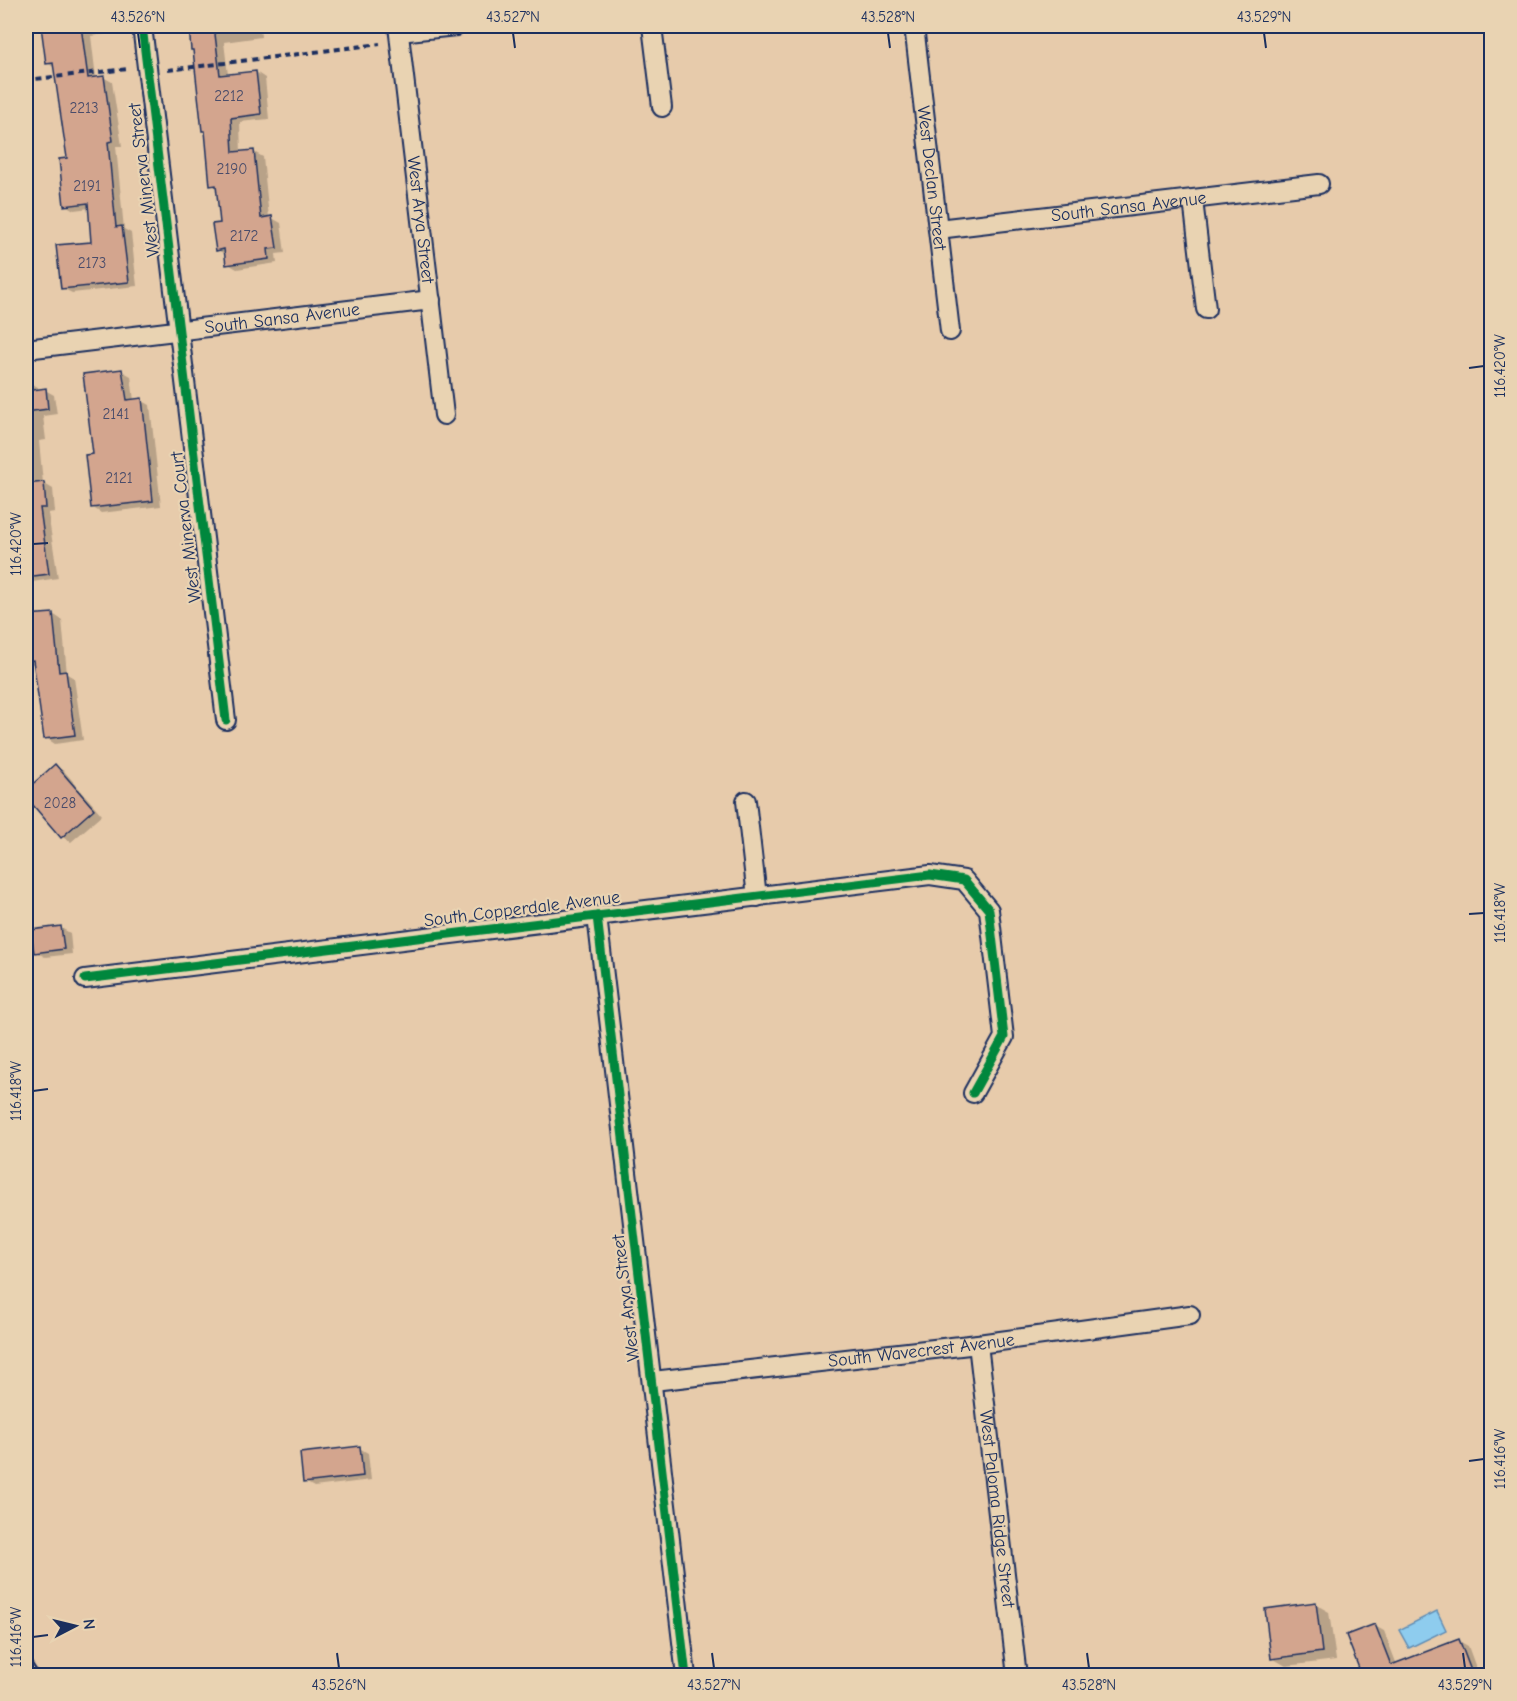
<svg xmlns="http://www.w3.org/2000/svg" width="1517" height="1701" font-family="'Comic Neue',sans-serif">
<rect width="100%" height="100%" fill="#e7cbab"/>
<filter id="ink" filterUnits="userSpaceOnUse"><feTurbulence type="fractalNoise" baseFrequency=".0167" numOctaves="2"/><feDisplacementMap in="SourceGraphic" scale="12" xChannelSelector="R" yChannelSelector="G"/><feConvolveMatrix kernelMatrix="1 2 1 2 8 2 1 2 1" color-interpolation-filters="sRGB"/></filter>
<g filter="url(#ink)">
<!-- water -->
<polygon fill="#8eccee" stroke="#608db4" stroke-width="1.5" points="1437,1611 1446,1630 1409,1648 1399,1630"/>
<!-- shadow -->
<g fill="#0003">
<polygon points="42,26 105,26 106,34 91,36 96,78 103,77 112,82 122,146 116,146 124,229 131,233 137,286 72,293 62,288 93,243 90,208 74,210 65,205 69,159 55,68 47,63"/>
<polygon points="191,26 260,26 261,37 224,42 228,75 256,72 265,78 269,119 240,122 241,153 254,152 263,157 269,218 272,218 281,223 285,253 276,254 277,263 237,269 228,264 227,255 217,250 222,225 218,189 212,185 207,132 204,130"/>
<polygon points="26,277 29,306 26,307"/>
<polygon points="122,371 131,376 134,401 141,400 150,405 161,506 101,513 92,507"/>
<polygon points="28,382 38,387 38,391 45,390 54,395 57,414 43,416 46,440 39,441 43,483 53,489 55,512 48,513 58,578 26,583 26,383"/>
<polygon points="53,614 62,620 67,674 74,678 83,740 55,744 46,738 34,665 26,660 26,617"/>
<polygon points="55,766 64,771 102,815 71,842 62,837 26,795 26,792"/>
<polygon points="61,928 70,933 72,954 45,957 36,952"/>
<polygon points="26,983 31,986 35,1020 26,1021"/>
<polygon points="359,1448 368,1453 371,1480 314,1487 305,1482"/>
<polygon points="1315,1604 1329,1612 1336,1660 1286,1666 1272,1658"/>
<polygon points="1375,1626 1384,1631 1397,1665 1459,1641 1468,1646 1479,1676 1364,1676"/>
</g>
<!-- building -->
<g fill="#d3a58e" stroke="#1b2f5e" stroke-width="1.5">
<polygon points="41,26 81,26 88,78 104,76 113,141 108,142 116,227 122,226 129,282 61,289 56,245 91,242 88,203 64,206 59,159 67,158 53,63 46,64"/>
<polygon points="189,26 214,26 220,75 256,71 261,114 231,118 233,152 254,150 261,218 272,216 277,248 268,249 269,259 226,265 224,249 216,251 212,224 220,223 216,185 210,186 205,131 202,131 193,50 191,50"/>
<polygon points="122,369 127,400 142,398 153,501 91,508 85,455 93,454 83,374"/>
<polygon points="46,388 48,409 26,412 26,391"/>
<polygon points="44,482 46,508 40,508 49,574 26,577 26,484"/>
<polygon points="53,613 59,672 66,671 75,735 44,739 33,660 26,661 26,615"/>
<polygon points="55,764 94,809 61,838 26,797 26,790"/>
<polygon points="61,926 64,949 34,953 31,930"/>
<polygon points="360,1446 363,1476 303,1483 300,1453"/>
<polygon points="1316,1602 1322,1652 1271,1659 1265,1609"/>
<polygon points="1375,1624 1391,1665 1459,1639 1473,1676 1362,1676 1346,1635"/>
</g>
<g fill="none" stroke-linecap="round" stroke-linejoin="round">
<defs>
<polyline id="service" points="26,1665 33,1676"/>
<g id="minor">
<polyline points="142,26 226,720"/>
<path id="s1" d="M398,26L444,415"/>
<polyline points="652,26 662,107"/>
<path id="s2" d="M914,26L950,331"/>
<polyline points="399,32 456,26"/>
<polyline points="1193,200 1206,309"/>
<path id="s3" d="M938,229L1319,184"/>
<path id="s4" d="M26,349L431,300"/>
<polyline points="746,801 757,897"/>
<polyline points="597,916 686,1676"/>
<polyline points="85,979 930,875 964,880 989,910 1004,1037 973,1093"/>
<path id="s5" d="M978,1344L1017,1676"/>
<path id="s6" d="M653,1381L978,1344L1190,1315"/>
</g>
</defs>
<!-- service casing -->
<use href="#service" stroke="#1b2f5e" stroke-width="14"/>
<!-- minor casing -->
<use href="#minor" stroke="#1b2f5e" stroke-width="22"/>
<!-- path -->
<g stroke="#1b2f5e" stroke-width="4" stroke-dasharray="6 4.5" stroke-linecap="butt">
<polyline points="168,70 380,44"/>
<polyline points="26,80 128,69"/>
</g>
<!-- service -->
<use href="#service" stroke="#e9d3b2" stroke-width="9"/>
<!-- minor -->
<use href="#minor" stroke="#e9d3b2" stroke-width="18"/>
<defs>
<g id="cycleway">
<polyline points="142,26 226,720"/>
<polyline points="597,916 686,1676"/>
<polyline points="85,979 930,875 964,880 989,910 1004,1037 973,1093"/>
</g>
</defs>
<!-- cycleway casing -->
<use href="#cycleway" stroke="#e9d3b2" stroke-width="13"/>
<!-- cycleway -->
<use href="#cycleway" stroke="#00873e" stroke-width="9"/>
</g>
</g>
<!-- ticks -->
<path fill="none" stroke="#1b2f5e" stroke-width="2" d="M138,33L140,48M513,33L515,48M888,33L890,48M1264,33L1266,48M1469,368L1484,366M33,544L48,543M1469,914L1484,913M33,1091L48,1089M1469,1461L1484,1459M33,1637L48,1635M337,1653L339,1668M712,1653L714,1668M1087,1653L1089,1668M1463,1653L1465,1668"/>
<g text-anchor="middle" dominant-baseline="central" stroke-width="4.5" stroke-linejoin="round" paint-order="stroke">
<!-- number labels -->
<g font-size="15" fill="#494c6a">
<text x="229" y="96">2212</text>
<text x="84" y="108">2213</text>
<text x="232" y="169">2190</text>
<text x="87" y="186">2191</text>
<text x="244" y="236">2172</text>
<text x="92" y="263">2173</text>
<text x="116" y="414">2141</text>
<text x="119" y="478">2121</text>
<text x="60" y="803">2028</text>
</g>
<!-- street labels -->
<g font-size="18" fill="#1b2f5e" stroke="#e9d3b2">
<text stroke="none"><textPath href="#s2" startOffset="153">West Declan Street</textPath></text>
<text transform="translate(144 180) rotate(-97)">West Minerva Street</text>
<text stroke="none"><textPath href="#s3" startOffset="192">South Sansa Avenue</textPath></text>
<text stroke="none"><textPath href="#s1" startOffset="195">West Arya Street</textPath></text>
<text stroke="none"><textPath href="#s4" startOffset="258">South Sansa Avenue</textPath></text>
<text transform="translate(186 527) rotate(-97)">West Minerva Court</text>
<text transform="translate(522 909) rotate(-7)">South Copperdale Avenue</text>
<text transform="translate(626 1298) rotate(-97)">West Arya Street</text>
<text stroke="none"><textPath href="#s6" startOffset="270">South Wavecrest Avenue</textPath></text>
<text stroke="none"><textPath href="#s5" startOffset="166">West Paloma Ridge Street</textPath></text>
</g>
</g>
<!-- margin -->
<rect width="1517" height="1701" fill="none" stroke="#e9d3b2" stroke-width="66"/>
<!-- north arrow -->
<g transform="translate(75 1626) rotate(83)" stroke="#e9d3b2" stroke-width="4.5" paint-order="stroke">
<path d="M0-4.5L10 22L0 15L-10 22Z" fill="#1b2f5e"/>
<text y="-9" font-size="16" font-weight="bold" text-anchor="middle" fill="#1b2f5e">N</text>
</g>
<rect x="33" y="33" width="1451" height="1635" fill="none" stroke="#1b2f5e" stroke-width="2"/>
<g font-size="15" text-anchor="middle" fill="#1b2f5e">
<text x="138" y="22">43.526°N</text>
<text x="513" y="22">43.527°N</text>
<text x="888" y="22">43.528°N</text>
<text x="1264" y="22">43.529°N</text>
<text transform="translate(1500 366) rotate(-90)" y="5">116.420°W</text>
<text transform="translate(16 544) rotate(-90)" y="5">116.420°W</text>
<text transform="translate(1500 913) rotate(-90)" y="5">116.418°W</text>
<text transform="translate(16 1091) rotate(-90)" y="5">116.418°W</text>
<text transform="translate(1500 1459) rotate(-90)" y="5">116.416°W</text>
<text transform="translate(16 1637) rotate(-90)" y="5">116.416°W</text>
<text x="339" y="1690">43.526°N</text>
<text x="714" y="1690">43.527°N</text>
<text x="1089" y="1690">43.528°N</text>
<text x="1465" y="1690">43.529°N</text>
</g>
</svg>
